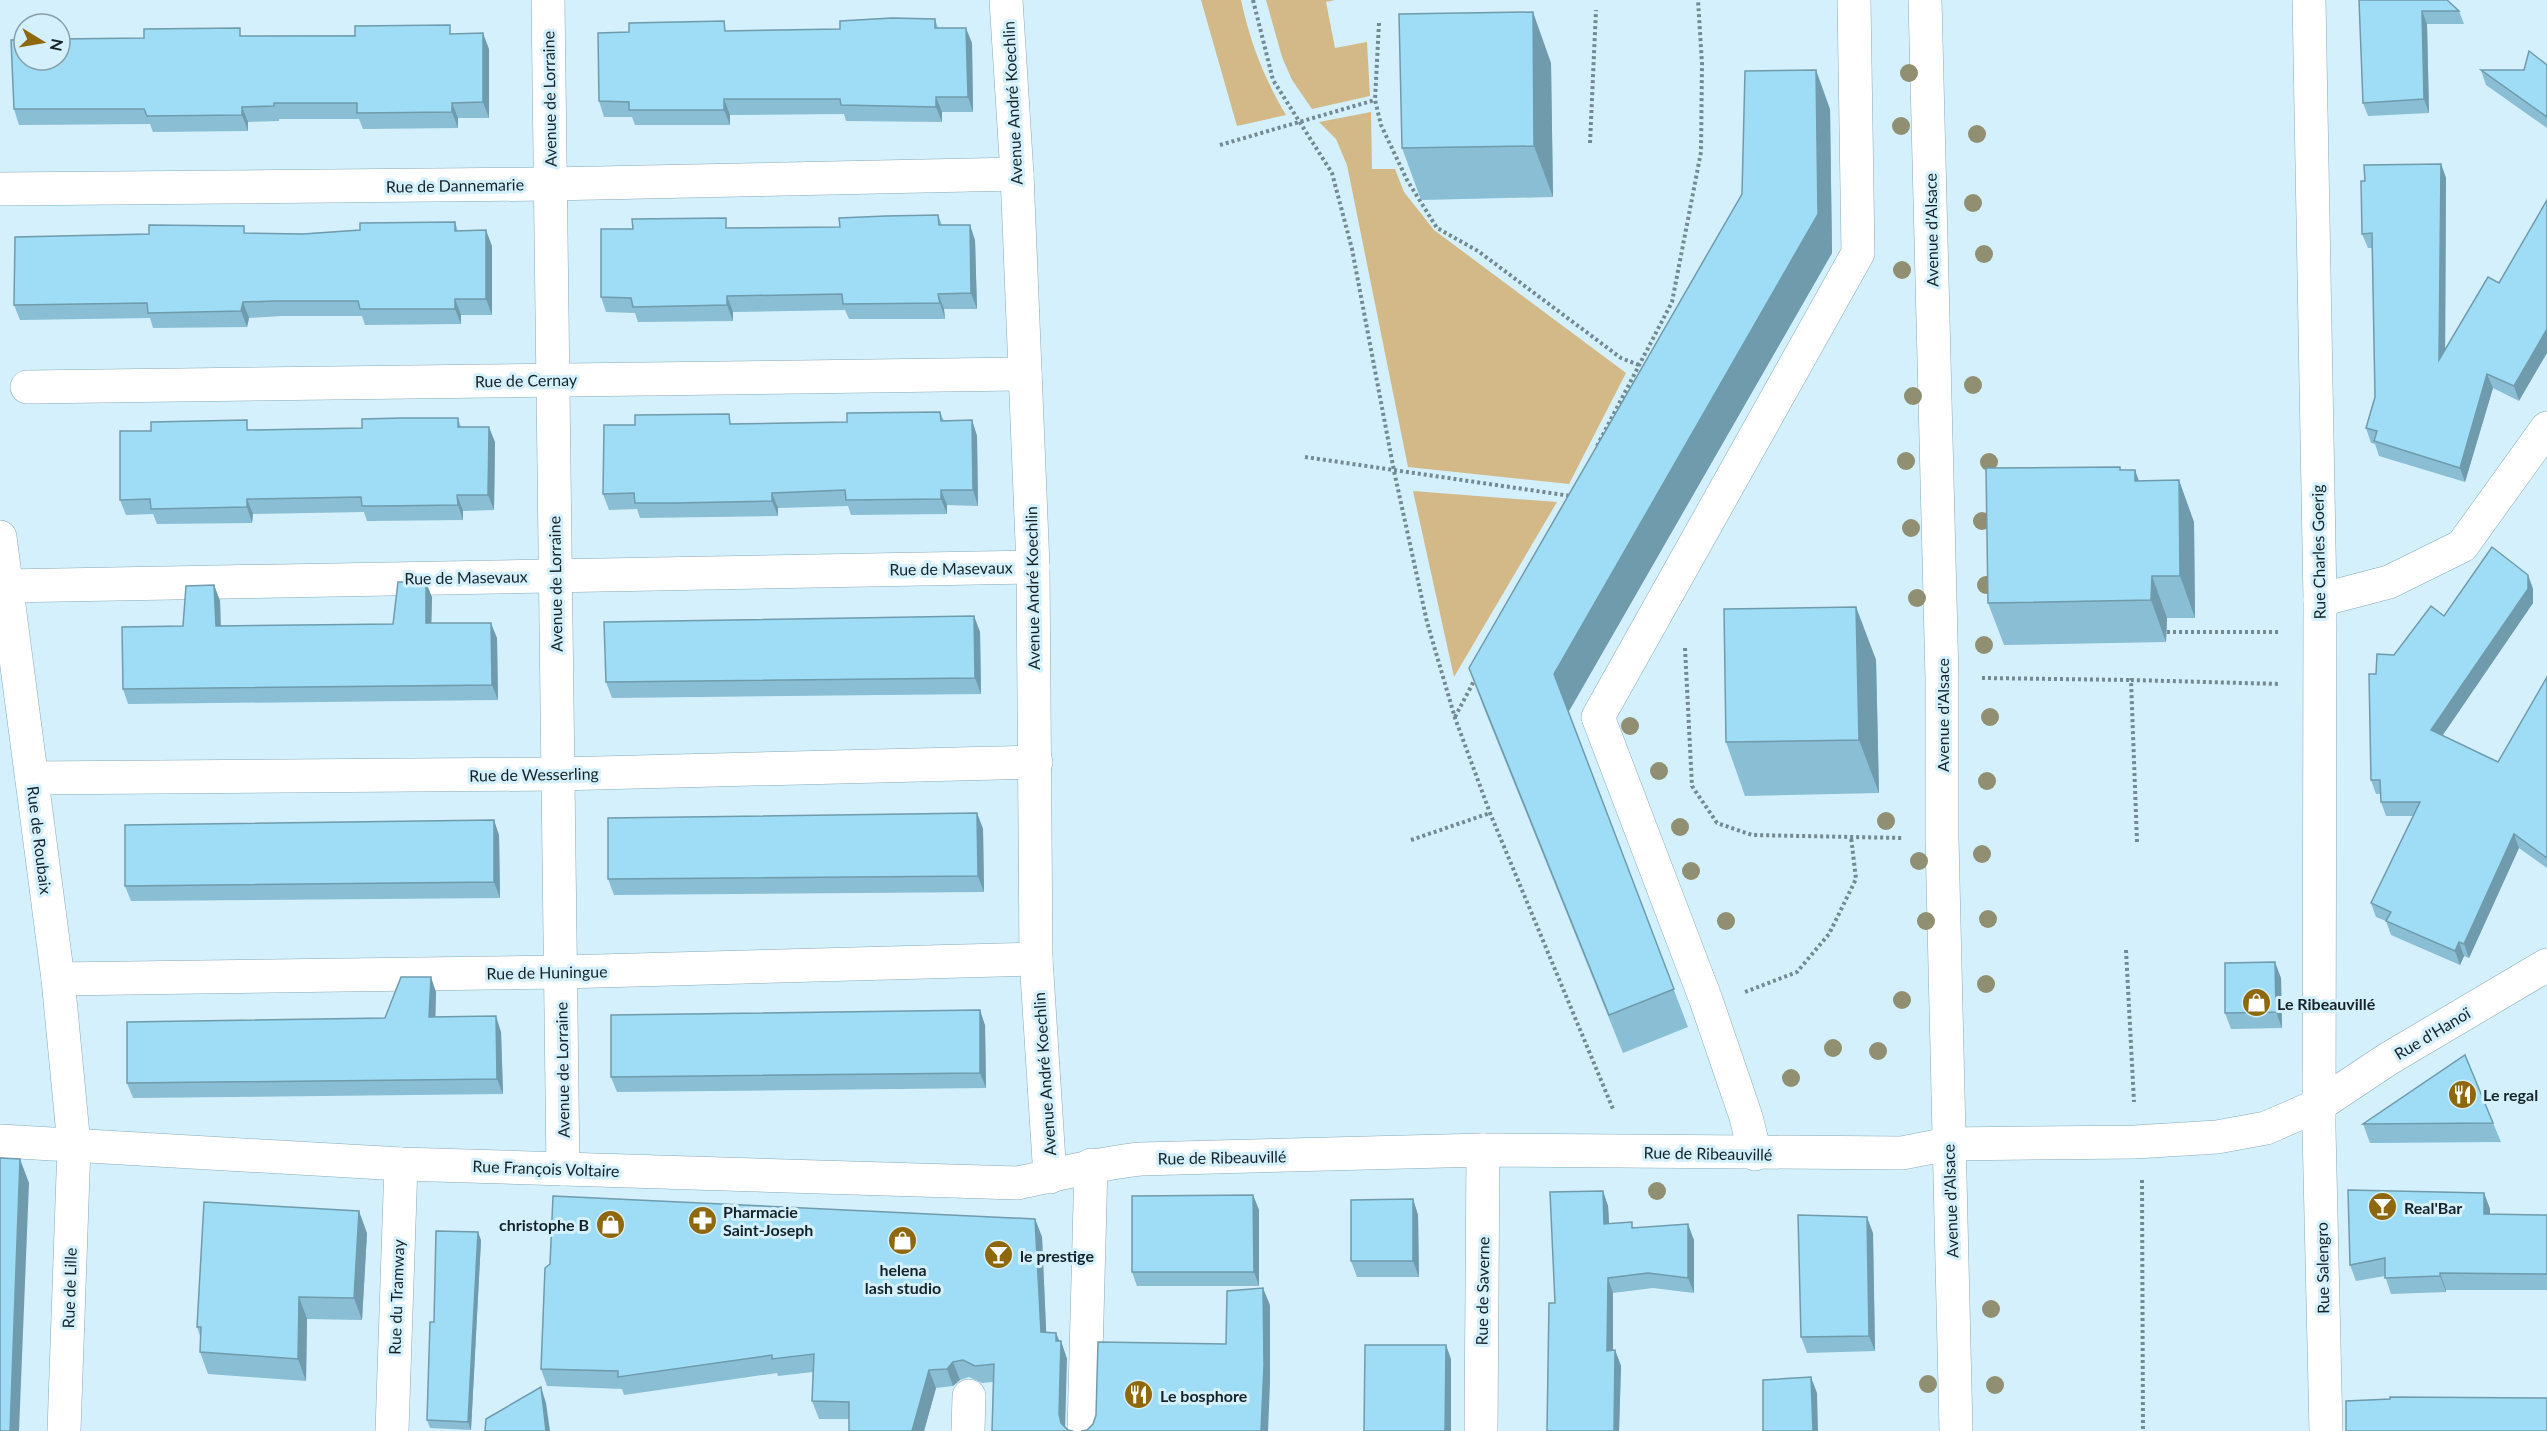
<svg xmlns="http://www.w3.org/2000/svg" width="2547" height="1431" font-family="Lato,sans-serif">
<rect width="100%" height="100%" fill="#d3f0fc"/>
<!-- green -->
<g fill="#d4b988">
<path d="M1201,0H1241C1250,42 1264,78 1286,115L1237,126Z"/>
<polygon points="1266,0 1335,0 1326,2 1335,48 1367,42 1370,96 1312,109 1292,80 1282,57"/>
<polygon points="1371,112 1372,169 1395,169 1404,192 1434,230 1626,373 1569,484 1408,467 1347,165 1336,139 1319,122"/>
<polygon points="1413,491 1557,502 1454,677"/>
</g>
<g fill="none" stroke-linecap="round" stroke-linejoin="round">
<defs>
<g id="minor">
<polyline points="548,0 563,1169"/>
<polyline points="1006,0 1017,174 1033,567 1036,959 1050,1177"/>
<polyline points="1925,0 1942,678 1942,839 1956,1431"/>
<polyline points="2309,0 2320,600 2319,1129 2326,1431"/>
<polyline points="1,189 550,184 1017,174"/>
<polyline points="27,387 1025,374"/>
<polyline points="0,537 58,979 74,1145 64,1431"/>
<polyline points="6,586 1033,567"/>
<polyline points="2320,600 2389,582 2462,546 2547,428"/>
<polyline points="32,778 558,774 1036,762"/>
<polyline points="58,979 561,972 1036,959"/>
<path d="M0,1141L401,1164L1017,1183C1058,1175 1098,1163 1141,1159L1483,1150L1902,1153L1948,1144L2135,1142L2217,1137L2266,1128L2319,1105L2388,1059L2547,965"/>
<polyline points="1755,1154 1746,1117 1706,1000 1598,717 1858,253 1854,0"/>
<polyline points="392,1431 401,1164"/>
<polyline points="968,1431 969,1396"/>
<polyline points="1084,1431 1091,1165"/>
<polyline points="1481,1431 1483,1150"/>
</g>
</defs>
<!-- minor casing -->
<use href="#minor" stroke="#88abb9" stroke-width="34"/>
<!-- path -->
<g stroke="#748a93" stroke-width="4" stroke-dasharray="3 3" stroke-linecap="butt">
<polyline points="1253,0 1273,80 1332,173 1352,249 1394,471 1427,622 1455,718 1490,813 1613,1109"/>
<polyline points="1379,23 1375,100 1381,125 1407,180 1437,228 1478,251 1621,358 1639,365"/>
<polyline points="1590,143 1596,10"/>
<polyline points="1220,145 1375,100"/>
<polyline points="1597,446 1672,302 1701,152 1702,64 1698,0"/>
<polyline points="1305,457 1571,496"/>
<polyline points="2167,632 2280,632"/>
<polyline points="1685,648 1692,786 1717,823 1752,835 1902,838"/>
<polyline points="1982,678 2131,680"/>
<polyline points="1455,717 1475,679"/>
<polyline points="1411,840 1490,813"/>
<polyline points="2137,842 2131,680 2280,684"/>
<polyline points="2126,950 2134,1102"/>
<polyline points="1745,992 1797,972 1829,934 1856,879 1851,837"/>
<polyline points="2142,1180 2143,1431"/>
</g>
<!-- minor -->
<use href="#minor" stroke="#fff" stroke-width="33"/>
</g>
<!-- trees -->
<g fill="#908f71">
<circle cx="1909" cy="73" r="9"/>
<circle cx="1901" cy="126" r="9"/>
<circle cx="1977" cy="134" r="9"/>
<circle cx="1973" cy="203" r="9"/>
<circle cx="1984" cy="254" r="9"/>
<circle cx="1902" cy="270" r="9"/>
<circle cx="1973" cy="385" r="9"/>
<circle cx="1913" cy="396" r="9"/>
<circle cx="1906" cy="461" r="9"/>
<circle cx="1989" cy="462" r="9"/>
<circle cx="1982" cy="521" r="9"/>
<circle cx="1911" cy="528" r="9"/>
<circle cx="1986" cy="585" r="9"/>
<circle cx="1917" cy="598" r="9"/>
<circle cx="1984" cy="645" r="9"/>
<circle cx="1990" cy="717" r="9"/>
<circle cx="1630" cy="726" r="9"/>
<circle cx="1659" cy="771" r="9"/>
<circle cx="1987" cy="781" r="9"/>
<circle cx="1886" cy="821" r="9"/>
<circle cx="1680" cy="827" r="9"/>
<circle cx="1982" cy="854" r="9"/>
<circle cx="1919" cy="861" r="9"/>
<circle cx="1691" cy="871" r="9"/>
<circle cx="1988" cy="919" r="9"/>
<circle cx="1726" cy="921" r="9"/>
<circle cx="1926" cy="921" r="9"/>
<circle cx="1986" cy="984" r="9"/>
<circle cx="1902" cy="1000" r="9"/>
<circle cx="1833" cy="1048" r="9"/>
<circle cx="1878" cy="1051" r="9"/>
<circle cx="1791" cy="1078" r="9"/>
<circle cx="1657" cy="1191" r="9"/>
<circle cx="1991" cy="1309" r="9"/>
<circle cx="1928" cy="1384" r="9"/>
<circle cx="1995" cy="1385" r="9"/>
</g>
<!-- wall -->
<g fill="#89bed4">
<polygon points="2359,0 2459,11 2464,24 2427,24 2429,113 2368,116 2363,103"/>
<polygon points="935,19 938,28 972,43 973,112 942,112 942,122 846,121 844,114 730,115 730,125 635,125 632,117 604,117 599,101 727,31 840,29"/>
<polygon points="453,34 489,49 489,118 458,118 458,128 363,129 359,119 279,119 279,121 248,122 248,131 153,132 150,124 19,125 14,109 243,36"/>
<polygon points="1551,63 1553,197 1421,200 1402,148"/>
<polygon points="2547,65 2547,128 2486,85 2481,70 2524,70"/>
<polygon points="1830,109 1832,253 1568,712 1688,1027 1623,1053 1483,706 1469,668"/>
<polygon points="2441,164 2446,178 2445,351 2488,277 2519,401 2493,388 2465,482 2379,456 2375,444 2371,443 2366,428 2375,397 2372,248 2368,248 2362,234 2365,181"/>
<polygon points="938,215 942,225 975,240 977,309 944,309 945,319 849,319 845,310 733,312 733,321 638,322 635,313 606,312 601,297 729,228 840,227"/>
<polygon points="455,222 458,231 492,246 492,315 461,315 461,324 365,325 362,316 281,316 249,318 247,327 153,328 150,318 20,320 14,305 247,233 303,234 360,230"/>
<polygon points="940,412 944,421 972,420 977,436 978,506 947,505 947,514 851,515 848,506 778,508 778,516 640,518 637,509 609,510 603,494 635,425 847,422"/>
<polygon points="458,418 461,427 495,442 494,510 463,511 463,520 367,521 364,512 253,514 252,523 157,524 153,514 126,515 120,500 151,431 362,428"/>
<polygon points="2121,470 2135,470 2138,481 2194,522 2195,618 2167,618 2166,642 2004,645 1988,603"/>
<polygon points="2528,575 2533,589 2533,603 2442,736 2498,762 2547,677 2547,868 2519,848 2469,958 2464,956 2460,965 2391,935 2386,921 2376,917 2371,903 2413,816 2386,816 2381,802 2381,794 2376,794 2371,780 2376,674 2394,655 2444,616"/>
<polygon points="214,585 220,601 221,626 393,624 432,597 431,623 497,638 498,700 128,704 123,689 183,626"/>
<polygon points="1856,607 1876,660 1879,793 1745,796 1726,742"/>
<polygon points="974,616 980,632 981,694 612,698 606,682"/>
<polygon points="977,813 983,829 984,892 614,895 608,879"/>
<polygon points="499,835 500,898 131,901 125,886"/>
<polygon points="2281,978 2282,1028 2231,1029 2225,1013"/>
<polygon points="436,992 435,1017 501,1032 503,1094 133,1098 127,1083 385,1018"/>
<polygon points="985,1025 986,1088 617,1092 611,1077"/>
<polygon points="2493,1123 2501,1142 2370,1143 2363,1124"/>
<polygon points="1603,1191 1608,1206 1609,1223 1694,1240 1694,1293 1653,1288 1613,1293 1613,1350 1615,1350 1621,1366 1619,1431 1547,1431 1555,1303"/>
<polygon points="2484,1193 2490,1209 2490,1214 2547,1215 2547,1290 2446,1290 2446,1292 2391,1294 2385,1276 2356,1281 2350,1265"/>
<polygon points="1253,1195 1259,1210 1259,1286 1137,1286 1132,1272"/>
<polygon points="1413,1199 1418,1215 1419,1277 1357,1277 1351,1261"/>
<polygon points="1035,1219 1042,1237 1046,1332 1056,1333 1059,1341 1061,1341 1067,1359 992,1431 993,1382 982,1383 969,1377 960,1380 953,1386 936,1388 924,1431 849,1431 849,1419 819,1419 812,1401 813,1372 778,1376 777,1373 624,1395 622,1389 547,1386 541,1369"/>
<polygon points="367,1233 362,1320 307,1319 306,1381 208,1374 200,1352 200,1336 197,1327"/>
<polygon points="1873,1233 1875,1351 1807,1353 1801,1337"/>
<polygon points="481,1240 471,1430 430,1428 427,1420 434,1322"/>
</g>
<!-- shaded-wall -->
<g fill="#6f9bac">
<polygon points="2422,11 2427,24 2429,113 2424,99"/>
<polygon points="1533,12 1551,63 1553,197 1534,146"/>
<polygon points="966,28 972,43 973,112 968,97"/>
<polygon points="483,33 489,49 489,118 483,102"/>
<polygon points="1816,70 1830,109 1832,253 1568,713 1554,674"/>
<polygon points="936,97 942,112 942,122 936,107"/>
<polygon points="724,99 730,115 730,125 724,110"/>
<polygon points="452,103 458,118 458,128 452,112"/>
<polygon points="242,107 248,122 248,131 242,115"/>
<polygon points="2441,164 2446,178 2445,375 2439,360"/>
<polygon points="970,225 975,240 977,309 971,293"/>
<polygon points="486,230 492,246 492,315 486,299"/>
<polygon points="938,294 944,309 945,319 940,303"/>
<polygon points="727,296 733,312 733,321 727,305"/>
<polygon points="455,299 461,315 461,324 455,309"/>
<polygon points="243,302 249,318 247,327 241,311"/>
<polygon points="2547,329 2547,353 2519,401 2514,386"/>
<polygon points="2487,374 2493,388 2465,482 2460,468"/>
<polygon points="972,420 977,436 978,506 973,490"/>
<polygon points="489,427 495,442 494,510 488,495"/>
<polygon points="2135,470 2150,512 2135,481"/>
<polygon points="2179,480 2194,522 2195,618 2180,576"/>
<polygon points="941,490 947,505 947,514 941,499"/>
<polygon points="772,493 778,508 778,516 772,501"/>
<polygon points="457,495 463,511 463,520 458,505"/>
<polygon points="247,499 253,514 252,523 247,507"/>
<polygon points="2528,575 2533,589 2533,603 2436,745 2431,730"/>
<polygon points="2152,576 2167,618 2166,642 2151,600"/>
<polygon points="426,582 432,597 431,639 426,623"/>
<polygon points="214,585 220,601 221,641 216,626"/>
<polygon points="1856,607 1876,660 1879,793 1859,740"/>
<polygon points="974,616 980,632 981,694 975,678"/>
<polygon points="491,623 497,638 498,700 492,685"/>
<polygon points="977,813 983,829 984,892 978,876"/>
<polygon points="494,820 499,835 500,898 494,882"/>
<polygon points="2514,834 2519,848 2469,958 2464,944"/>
<polygon points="2459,942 2464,956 2460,965 2455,951"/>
<polygon points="2275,962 2281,978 2282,1028 2276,1012"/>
<polygon points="431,977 436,992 435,1033 429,1017"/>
<polygon points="980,1010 985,1025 986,1088 980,1073"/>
<polygon points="496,1016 501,1032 503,1094 497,1079"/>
<polygon points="20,1159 29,1183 19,1431 10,1431"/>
<polygon points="1603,1191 1608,1206 1610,1239 1604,1224"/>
<polygon points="2484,1193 2490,1209 2490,1230 2484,1214"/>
<polygon points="1253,1195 1259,1210 1259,1286 1254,1272"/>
<polygon points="1413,1199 1418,1215 1419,1277 1413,1261"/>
<polygon points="359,1211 367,1233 362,1320 354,1298"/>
<polygon points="1867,1217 1873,1233 1875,1351 1869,1336"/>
<polygon points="1035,1219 1042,1237 1047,1350 1041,1332"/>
<polygon points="1688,1224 1694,1240 1694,1293 1688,1278"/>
<polygon points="478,1232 481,1240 471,1430 468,1422"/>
<polygon points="2440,1273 2446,1290 2446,1292 2440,1276"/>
<polygon points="1608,1278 1613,1293 1613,1366 1607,1351"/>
<polygon points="1263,1288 1270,1305 1270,1383 1268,1431 1261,1431"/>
<polygon points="299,1297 307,1319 306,1381 298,1359"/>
<polygon points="1056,1333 1061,1345 1061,1341 1067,1359 1065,1431 1064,1431 1059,1414"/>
<polygon points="1446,1345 1451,1359 1451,1431 1445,1431"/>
<polygon points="1615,1350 1621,1366 1619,1431 1614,1431"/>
<polygon points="953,1362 960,1380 953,1386 947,1369"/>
<polygon points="929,1370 936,1388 924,1431 912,1431"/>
<polygon points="1811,1377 1817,1393 1818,1431 1813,1431"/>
<polygon points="541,1387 546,1403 550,1431 546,1431"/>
</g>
<!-- building -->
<g fill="#9fddf6" stroke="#6f9bac" stroke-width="1.5">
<polygon points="2359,0 2447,0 2459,11 2422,11 2424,99 2363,103"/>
<polygon points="1533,12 1534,146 1402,148 1399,14"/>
<polygon points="892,18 935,19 935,28 966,28 968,97 936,97 936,107 841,105 840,99 724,99 724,110 629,110 629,102 599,101 598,33 629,32 629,23 724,21 725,31 840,29 840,21"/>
<polygon points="450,25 450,34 483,33 483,102 452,103 452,112 357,113 357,103 274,103 274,106 242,107 242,115 147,116 144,109 14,109 11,40 24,40 24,60 60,60 60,39 144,38 144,29 240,28 240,36 355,36 355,26"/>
<polygon points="2529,51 2547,65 2547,117 2481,70 2524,70"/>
<polygon points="1816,70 1818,214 1554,674 1674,989 1609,1015 1469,668 1742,194 1745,71"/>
<polygon points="2441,164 2439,360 2488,277 2499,283 2547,200 2547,329 2514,386 2487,374 2460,468 2374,441 2377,431 2366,428 2375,397 2372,233 2362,234 2361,181 2365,181 2364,165"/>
<polygon points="938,215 939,225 970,225 971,293 938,294 940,303 843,304 842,294 727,296 727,305 633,307 631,298 601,297 601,229 633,229 632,219 726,218 726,228 840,227 839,218 886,216"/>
<polygon points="455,222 455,231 486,230 486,299 455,299 455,309 360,309 358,301 275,301 243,302 241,311 148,313 147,303 14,305 15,237 149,234 149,225 244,226 244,233 303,234 360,230 360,223"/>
<polygon points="940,412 941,421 972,420 973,490 941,490 941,499 846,500 845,490 772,493 772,501 675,503 635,503 634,493 603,494 604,425 635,425 635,415 729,414 730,424 847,422 847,413"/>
<polygon points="402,418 458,418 458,427 489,427 488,495 457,495 458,505 379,506 362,506 361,497 247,499 247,507 151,509 150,499 120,500 120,431 151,431 151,422 247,420 247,430 362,428 362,419"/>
<polygon points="2120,467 2120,470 2135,470 2135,481 2179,480 2180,576 2152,576 2151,600 1988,603 1986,468"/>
<polygon points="2492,547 2528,575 2528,589 2431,730 2498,762 2547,677 2547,858 2514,834 2464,944 2459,942 2455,951 2386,921 2391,912 2371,903 2420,802 2381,802 2380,780 2371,780 2369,674 2376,674 2377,654 2394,655 2431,606 2444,616"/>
<polygon points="398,582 426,582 426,623 491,623 492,685 123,689 122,627 183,626 186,586 214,585 216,626 393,624"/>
<polygon points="1856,607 1859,740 1726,742 1724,609"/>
<polygon points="974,616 975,678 606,682 604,622"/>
<polygon points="977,813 978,876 608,879 608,818"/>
<polygon points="494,820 494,882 125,886 125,825"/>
<polygon points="2275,962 2276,1012 2225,1013 2225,963"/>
<polygon points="401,977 431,977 429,1017 496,1016 497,1079 127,1083 127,1022 385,1018"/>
<polygon points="980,1010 980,1073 611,1077 611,1015"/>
<polygon points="2465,1055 2493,1123 2363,1124"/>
<polygon points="0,1158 20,1159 10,1431 0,1431"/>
<polygon points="2348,1190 2484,1193 2484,1214 2547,1215 2547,1274 2440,1273 2440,1276 2385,1278 2385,1258 2350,1265"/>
<polygon points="1603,1191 1604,1224 1632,1222 1632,1228 1688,1224 1688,1278 1648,1273 1608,1278 1607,1351 1615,1350 1614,1431 1547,1431 1549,1303 1555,1303 1550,1192"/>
<polygon points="1253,1195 1254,1272 1132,1272 1132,1196"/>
<polygon points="553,1196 1035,1219 1041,1332 1056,1333 1056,1341 1061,1341 1059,1414 1061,1423 1068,1430 1073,1431 992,1431 994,1364 975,1366 963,1360 953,1362 947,1369 929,1370 912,1431 849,1431 849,1402 812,1401 814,1354 772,1359 772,1355 618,1377 618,1371 541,1369 545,1268 550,1264"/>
<polygon points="1413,1199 1413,1261 1351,1261 1351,1200"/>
<polygon points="204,1202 359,1211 354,1298 299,1297 298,1359 200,1352 201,1327 197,1327"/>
<polygon points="1798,1215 1867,1217 1869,1336 1801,1337"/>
<polygon points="436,1231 478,1232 468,1422 427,1420 430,1322 434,1322"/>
<polygon points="1263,1288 1264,1365 1261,1431 1081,1431 1087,1430 1093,1424 1096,1415 1098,1342 1226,1344 1227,1291"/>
<polygon points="1365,1345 1446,1345 1445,1431 1364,1431"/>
<polygon points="1811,1377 1813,1431 1763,1431 1763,1380"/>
<polygon points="541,1387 546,1431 485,1431 486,1419"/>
<polygon points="2390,1397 2547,1398 2547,1431 2346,1431 2346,1401 2390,1399"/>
</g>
<!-- icons -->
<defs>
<symbol id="shop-disc" viewBox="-11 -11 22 22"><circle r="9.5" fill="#8f680d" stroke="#d3f0fc"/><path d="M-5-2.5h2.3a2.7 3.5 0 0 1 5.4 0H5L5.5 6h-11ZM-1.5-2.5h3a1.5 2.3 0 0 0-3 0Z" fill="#fff"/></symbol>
<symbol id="restaurant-disc" viewBox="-11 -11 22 22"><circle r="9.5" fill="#8f680d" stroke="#d3f0fc"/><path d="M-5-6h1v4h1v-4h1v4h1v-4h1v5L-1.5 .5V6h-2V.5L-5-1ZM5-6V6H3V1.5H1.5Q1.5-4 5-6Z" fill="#fff"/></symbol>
<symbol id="bar-disc" viewBox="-11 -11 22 22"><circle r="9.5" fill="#8f680d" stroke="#d3f0fc"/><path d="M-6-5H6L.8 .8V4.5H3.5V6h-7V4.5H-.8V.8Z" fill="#fff"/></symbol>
<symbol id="pharmacy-disc" viewBox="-11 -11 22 22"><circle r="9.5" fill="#8f680d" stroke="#d3f0fc"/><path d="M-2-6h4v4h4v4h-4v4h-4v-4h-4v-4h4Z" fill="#fff"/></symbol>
</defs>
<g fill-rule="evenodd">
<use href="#shop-disc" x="2240" y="986" width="33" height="33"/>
<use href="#restaurant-disc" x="2446" y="1078" width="33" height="33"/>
<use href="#bar-disc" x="2366" y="1190" width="33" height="33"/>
<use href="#pharmacy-disc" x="686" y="1204" width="33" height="33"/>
<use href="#shop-disc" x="594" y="1208" width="33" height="33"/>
<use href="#shop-disc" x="886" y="1224" width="33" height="33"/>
<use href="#bar-disc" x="982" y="1238" width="33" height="33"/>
<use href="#restaurant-disc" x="1122" y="1378" width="33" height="33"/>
</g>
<g text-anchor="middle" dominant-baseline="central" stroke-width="6" stroke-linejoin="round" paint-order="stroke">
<!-- street labels -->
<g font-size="16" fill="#152329" stroke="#d3f0fc">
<text transform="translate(549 99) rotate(-91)">Avenue de Lorraine</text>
<text transform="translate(1012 103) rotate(-93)">Avenue André Koechlin</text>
<text transform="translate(455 185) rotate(-1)">Rue de Dannemarie</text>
<text transform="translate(1931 230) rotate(-91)">Avenue d'Alsace</text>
<text transform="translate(526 380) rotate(-1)">Rue de Cernay</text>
<text transform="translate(2318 552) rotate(-91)">Rue Charles Goerig</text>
<text transform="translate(951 568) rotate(-1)">Rue de Masevaux</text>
<text transform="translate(466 577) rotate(-1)">Rue de Masevaux</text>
<text transform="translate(555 584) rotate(-91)">Avenue de Lorraine</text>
<text transform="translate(1032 588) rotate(-91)">Avenue André Koechlin</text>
<text transform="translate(1942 715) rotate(-90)">Avenue d'Alsace</text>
<text transform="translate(534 774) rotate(-1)">Rue de Wesserling</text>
<text transform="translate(40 840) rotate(83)">Rue de Roubaix</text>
<text transform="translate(547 972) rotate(-1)">Rue de Huningue</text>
<text transform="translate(2432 1033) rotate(-31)">Rue d'Hanoï</text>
<text transform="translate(562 1070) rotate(-91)">Avenue de Lorraine</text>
<text transform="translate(1044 1074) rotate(-94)">Avenue André Koechlin</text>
<text transform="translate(1708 1153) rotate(1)">Rue de Ribeauvillé</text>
<text transform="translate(1222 1157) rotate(-1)">Rue de Ribeauvillé</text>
<text transform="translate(546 1168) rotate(2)">Rue François Voltaire</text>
<text transform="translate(1950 1201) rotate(-92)">Avenue d'Alsace</text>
<text transform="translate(2322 1268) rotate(-91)">Rue Salengro</text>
<text transform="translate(69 1288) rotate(-88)">Rue de Lille</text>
<text transform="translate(1482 1291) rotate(-89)">Rue de Saverne</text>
<text transform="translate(396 1297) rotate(-88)">Rue du Tramway</text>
</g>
<!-- poi labels -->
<g font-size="16" font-weight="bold" fill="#152329" stroke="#d3f0fc" text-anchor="start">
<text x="2277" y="1003">Le Ribeauvillé</text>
<text x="2483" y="1094">Le regal</text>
<text x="2404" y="1207">Real'Bar</text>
<text x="723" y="1211">Pharmacie<tspan x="723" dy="18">Saint-Joseph</tspan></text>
<text x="589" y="1224" text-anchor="end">christophe B</text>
<text x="1020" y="1255">le prestige</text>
<text x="903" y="1269" text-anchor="middle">helena<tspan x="903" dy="18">lash studio</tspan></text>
<text x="1160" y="1395">Le bosphore</text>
</g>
</g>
<!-- north arrow -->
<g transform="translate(42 42) rotate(101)"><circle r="28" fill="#d3f0fc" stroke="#879ea8" stroke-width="1.5"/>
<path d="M0-4.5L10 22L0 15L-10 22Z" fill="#8f680d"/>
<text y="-9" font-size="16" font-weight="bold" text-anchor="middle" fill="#152329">N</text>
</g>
</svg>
